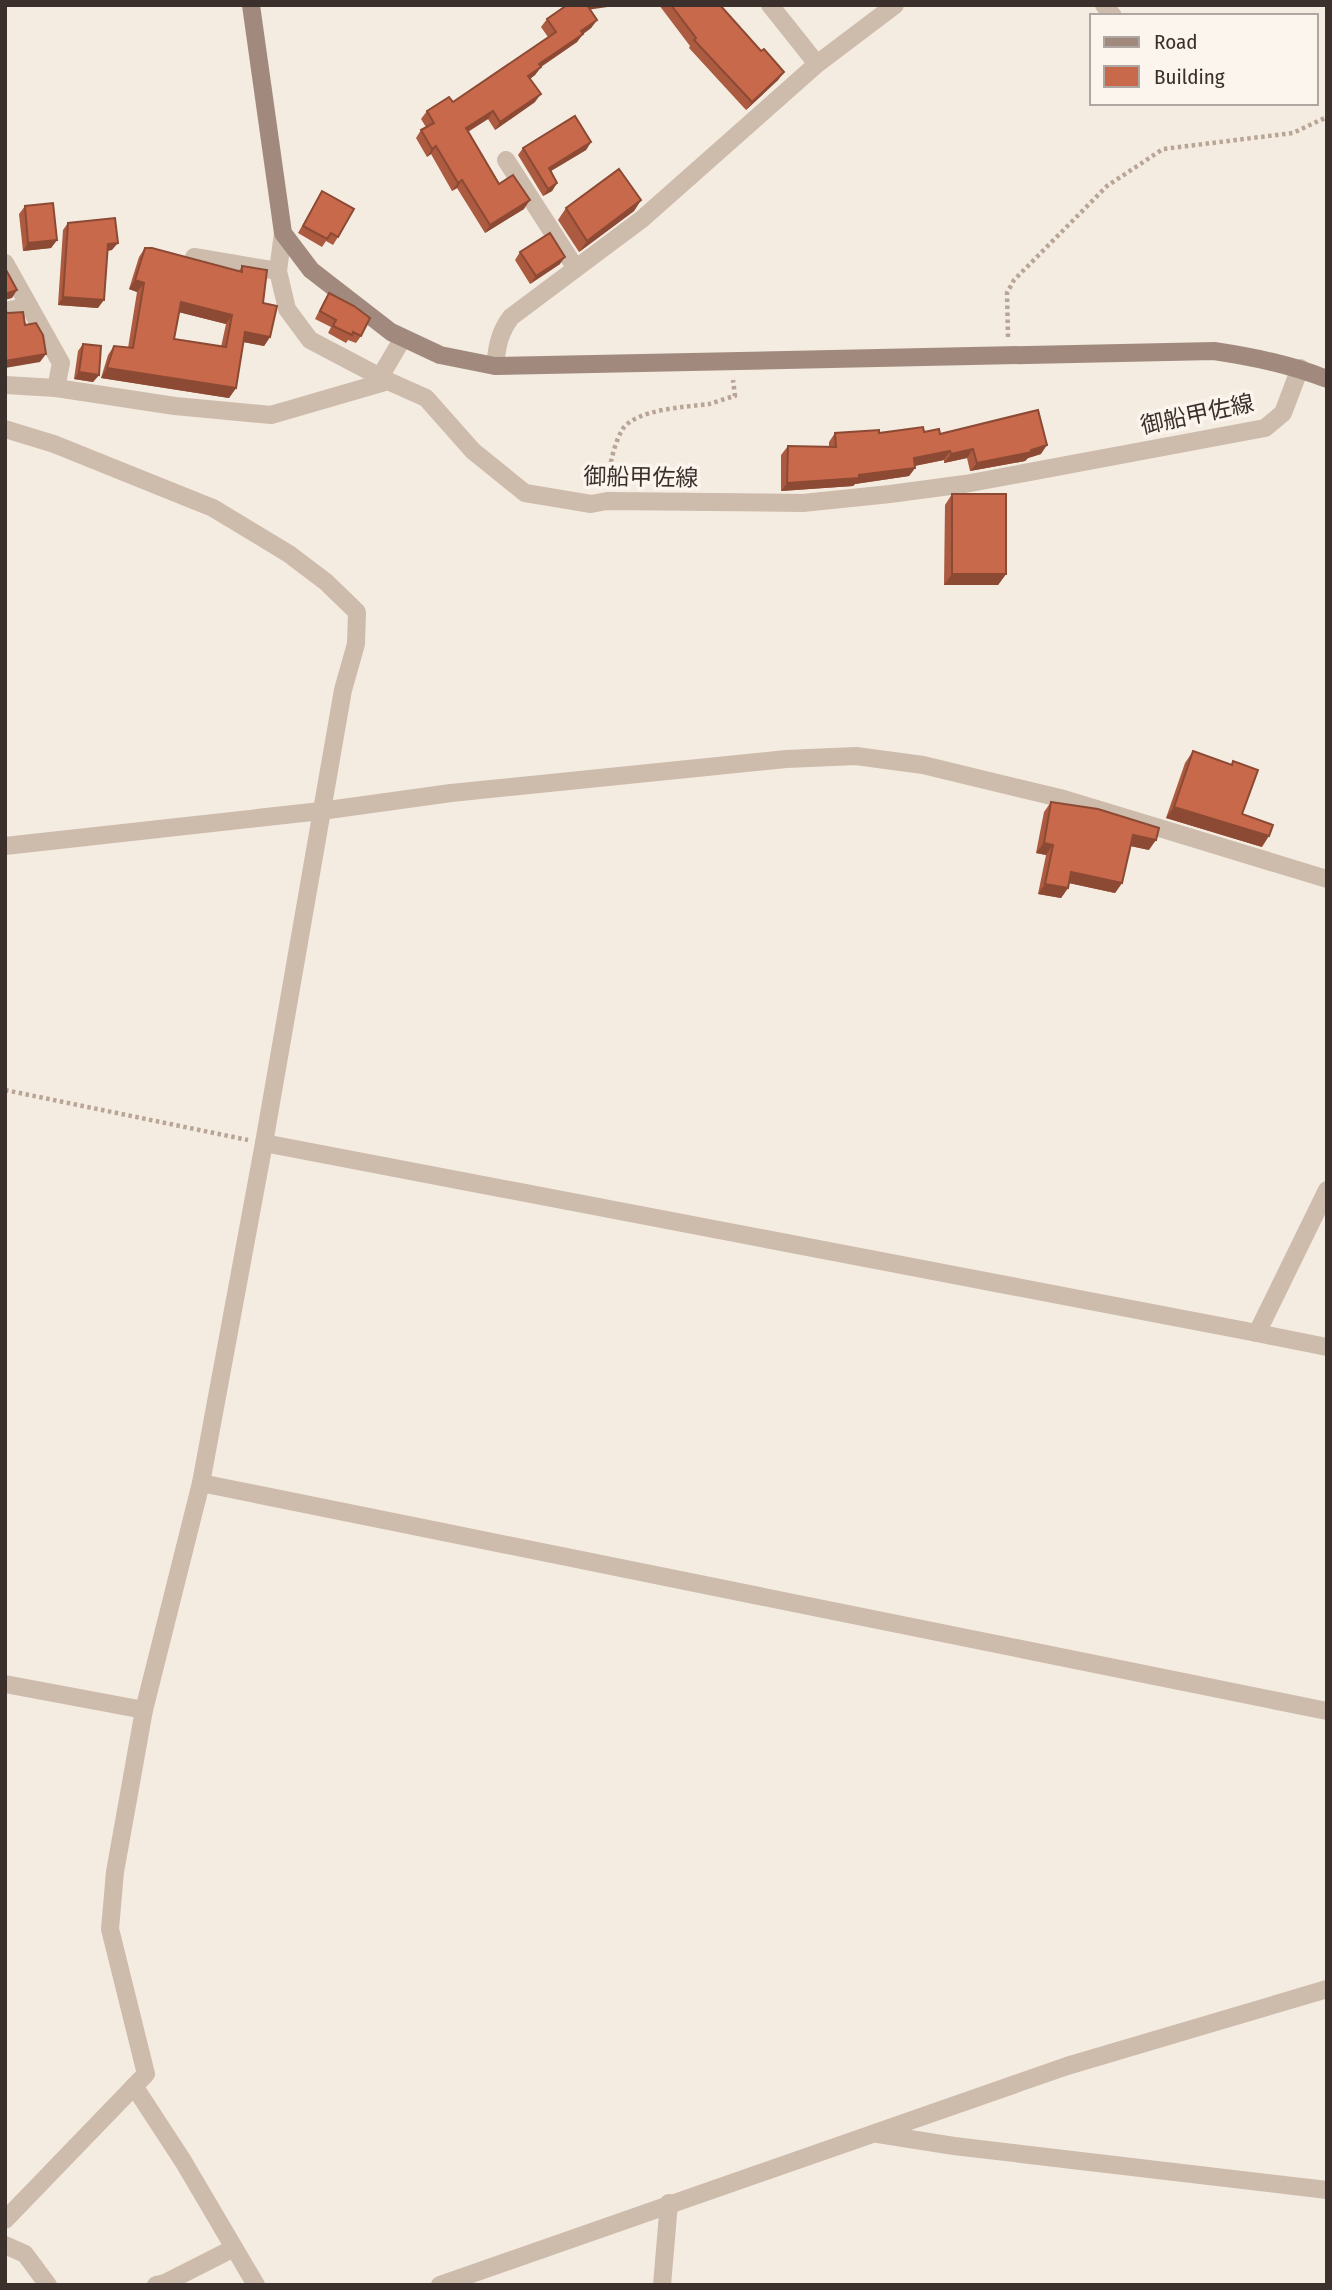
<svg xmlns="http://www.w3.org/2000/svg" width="1332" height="2290" font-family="'Fira Sans Condensed','Noto Sans JP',sans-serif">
<rect width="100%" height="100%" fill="#f4ebe1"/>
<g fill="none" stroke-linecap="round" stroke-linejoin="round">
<!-- path -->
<g stroke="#b9a596" stroke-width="4.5" stroke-dasharray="3.5 3.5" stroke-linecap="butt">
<polyline points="1008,337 1007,293 1014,280 1107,186 1163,149 1293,133 1327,117"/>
<path d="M608,483C609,467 614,444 622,430C635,409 686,407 709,404C717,402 726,398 735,396L733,380"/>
<polyline points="5,1090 248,1140"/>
</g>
<!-- street -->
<g stroke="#cdbbac" stroke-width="18">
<polyline points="770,5 817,64"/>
<polyline points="1104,5 1113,16"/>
<polyline points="506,160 575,267"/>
<polyline points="283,233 278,271 287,309 310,340 388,381 426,398 473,451 525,493 591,504 607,501 803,503 890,494 965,484 1265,428 1283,413 1300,368"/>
<polyline points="194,257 278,271"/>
<polyline points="5,263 61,363 56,388"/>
<polyline points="5,311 29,306"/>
<path d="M495,366C497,347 499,333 511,317L642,219L817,64L895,5"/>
<polyline points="380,377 403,338"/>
<polyline points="5,385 56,388 175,406 271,415 388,381"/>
<polyline points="5,429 54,444 213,508 289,554 326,582 357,612 356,644 343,690 264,1143 201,1483 144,1710 115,1872 110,1929 146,2074 5,2220"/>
<polyline points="5,846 321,811 451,793 786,759 856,756 923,765 1064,799 1327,879"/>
<polyline points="264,1143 1257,1333 1327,1190"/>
<polyline points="1257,1333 1327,1347"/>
<polyline points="201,1483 1327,1711"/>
<polyline points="5,1684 144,1710"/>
<polyline points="134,2086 183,2161 256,2285"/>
<polyline points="878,2134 954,2146 1327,2190"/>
<polyline points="5,2245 25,2254 48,2285"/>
<polyline points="156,2285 165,2283 234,2248"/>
<polyline points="440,2285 1067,2066 1327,1989"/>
<polyline points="662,2285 669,2203"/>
</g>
<!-- secondary -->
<path stroke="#a18a7d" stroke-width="18" d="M251,5L283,233L311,270L391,332L440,355L495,366L1214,351C1253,357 1289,364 1327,379"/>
</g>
<!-- wall -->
<g fill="#ac5a40" fill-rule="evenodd">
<polygon points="659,5 720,5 761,51 784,72 778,80 746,110 689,48 690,46"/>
<polygon points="590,10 597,20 591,28 583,34 577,42 541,67 535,75 530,79 535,102 495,130 488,119 468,132 499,184 524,209 485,233 457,188 452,191 431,154 427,157 416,138 421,130 426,127 421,119 427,111 453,102 548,37 541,27 547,19"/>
<polygon points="591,142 586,150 551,171 557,183 552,191 543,196 518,155 523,148"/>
<polygon points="322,191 338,237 333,245 326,241 322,247 298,233"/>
<polygon points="641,200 634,211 579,252 558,220 566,208"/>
<polygon points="25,206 57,240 51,248 23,251 19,214"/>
<polygon points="68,223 112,250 107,251 98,308 58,305 63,230"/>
<path d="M145,248L239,271L242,266L263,303L270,337L264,346L243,342L236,388L229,398L101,378L108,355L114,346L128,348L137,292L129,289L139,257ZM179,312L226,324L221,347L174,339Z"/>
<polygon points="520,252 560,264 530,284 515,260"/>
<polygon points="329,293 361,336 356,343 348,340 346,343 328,333 331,327 315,319 324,301"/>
<polygon points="83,344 99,375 93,382 74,379 78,351"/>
<polygon points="924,432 940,434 1041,454 1028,458 1025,461 970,471 967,458 944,463 944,460 915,466 915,468 909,476 855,484 853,486 781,491 781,455 788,446 829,447 829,442 835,433"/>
<polygon points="952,494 1006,574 998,585 944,585 945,505"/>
<polygon points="1193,751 1231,765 1233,761 1242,814 1262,847 1166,818 1185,763"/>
<polygon points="1051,802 1149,850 1130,846 1122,883 1115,893 1069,883 1068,888 1061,898 1038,894 1046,855 1036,853 1044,812"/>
</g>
<!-- shaded-wall -->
<g fill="#8c4a34">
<polygon points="584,5 621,5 580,11"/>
<polygon points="597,20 591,28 583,34 577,42 533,72 539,64"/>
<polygon points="541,67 535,75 523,84 528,76"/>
<polygon points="784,72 778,80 746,110 752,102"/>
<polygon points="541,94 535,102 495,130 500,122"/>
<polygon points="493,111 488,119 460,136 466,128"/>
<polygon points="591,142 586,150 544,175 549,168"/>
<polygon points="436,146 431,154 427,157 432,149"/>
<polygon points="462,180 457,188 452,191 458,183"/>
<polygon points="557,183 552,191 543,196 548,189"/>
<polygon points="530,200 524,209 485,233 490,225"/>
<polygon points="641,200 634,211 579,252 587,241"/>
<polygon points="57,240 51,248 23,251 28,243"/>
<polygon points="118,243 112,250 102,251 108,244"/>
<polygon points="565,257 560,264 530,284 536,276"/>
<polygon points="135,280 144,283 137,292 129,289"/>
<polygon points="17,290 12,298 5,300 5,294"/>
<polygon points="63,297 104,300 98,308 58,305"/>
<polygon points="181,302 232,315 226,324 174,311"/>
<polygon points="245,332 270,337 264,346 239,341"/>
<polygon points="46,354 40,362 5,368 5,361"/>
<polygon points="107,368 236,388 229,398 101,378"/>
<polygon points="79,372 99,375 93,382 74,379"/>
<polygon points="1047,445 1041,454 1028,458 1025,461 970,471 977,463"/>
<polygon points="973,449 967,458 944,463 951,454"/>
<polygon points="950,451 944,460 908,467 914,458"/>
<polygon points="915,468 909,476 855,484 853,486 781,491 787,483 859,475"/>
<polygon points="952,574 1006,574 998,585 944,585"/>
<polygon points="1174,807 1269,836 1262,847 1166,818"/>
<polygon points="1133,835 1156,840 1149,850 1126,845"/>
<polygon points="1044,843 1053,845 1046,855 1036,853"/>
<polygon points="1071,872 1122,883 1115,893 1064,882"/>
<polygon points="1045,884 1068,888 1061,898 1038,894"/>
</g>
<!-- building -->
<g fill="#c8694b" stroke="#8c4a34" stroke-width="2" fill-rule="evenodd">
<polygon points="567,5 587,5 597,20 581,31 583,34 539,64 541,67 528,76 541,94 500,122 493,111 466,128 499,184 513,175 530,200 490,225 462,180 458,183 436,146 432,149 421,130 434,123 427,111 449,97 453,102 556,32 547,19"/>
<polygon points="671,5 720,5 761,51 764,49 784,72 752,102 694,40 696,38"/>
<polygon points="575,116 591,142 549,168 557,183 548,189 523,148"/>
<polygon points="619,169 641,200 587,241 566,208"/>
<polygon points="322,191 354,209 338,237 331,233 327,239 303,226"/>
<polygon points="53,203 57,240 28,243 25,206"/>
<polygon points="115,218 118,243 108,244 104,300 63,297 68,223"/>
<polygon points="550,233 565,257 536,276 520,252"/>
<path d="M145,248H152L242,272V266L267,270L263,303L277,306L270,337L245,332L236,388L107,368L114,346L133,348L144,283L135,280ZM181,302L232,315L226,347L174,339Z"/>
<polygon points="5,268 17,290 5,294"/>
<polygon points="329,293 354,306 370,318 361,336 353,332 352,335 333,326 336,320 320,311"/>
<polygon points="5,312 8,313 23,312 25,325 36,323 43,335 46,354 5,361"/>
<polygon points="83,344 101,346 99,375 79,372"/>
<polygon points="1038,410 1047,445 1031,450 1032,452 977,463 973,449 951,454 950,451 914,458 915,468 859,475 859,478 787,483 788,446 836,447 835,433 879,430 879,433 923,427 924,432 939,429 940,434"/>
<rect x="952" y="494" width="54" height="80"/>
<polygon points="1193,751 1232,765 1233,761 1258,770 1242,814 1273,825 1269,836 1174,807"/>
<polygon points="1051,802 1098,809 1159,828 1156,840 1133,835 1122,883 1071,872 1068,888 1045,884 1053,845 1044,843"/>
</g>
<g text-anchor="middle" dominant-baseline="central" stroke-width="7" stroke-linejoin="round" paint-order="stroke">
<!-- street labels -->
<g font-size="23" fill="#3b302b" stroke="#fbf5ee">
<text transform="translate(1197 414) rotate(-12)">御船甲佐線</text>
<text transform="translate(641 477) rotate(1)">御船甲佐線</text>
</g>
</g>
<!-- border -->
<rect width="1332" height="2290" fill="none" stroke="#3b302b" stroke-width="14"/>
<!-- legend -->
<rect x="1090" y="14" width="228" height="91" fill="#fbf5ee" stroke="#aea6a0" stroke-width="2"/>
<rect x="1104" y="37" width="35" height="10" fill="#a18a7d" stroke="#aea6a0" stroke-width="2"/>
<text x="1154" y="49" font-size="21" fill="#3b302b">Road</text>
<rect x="1104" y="66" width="35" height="21" fill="#c8694b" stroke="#aea6a0" stroke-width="2"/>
<text x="1154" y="84" font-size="21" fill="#3b302b">Building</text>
</svg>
